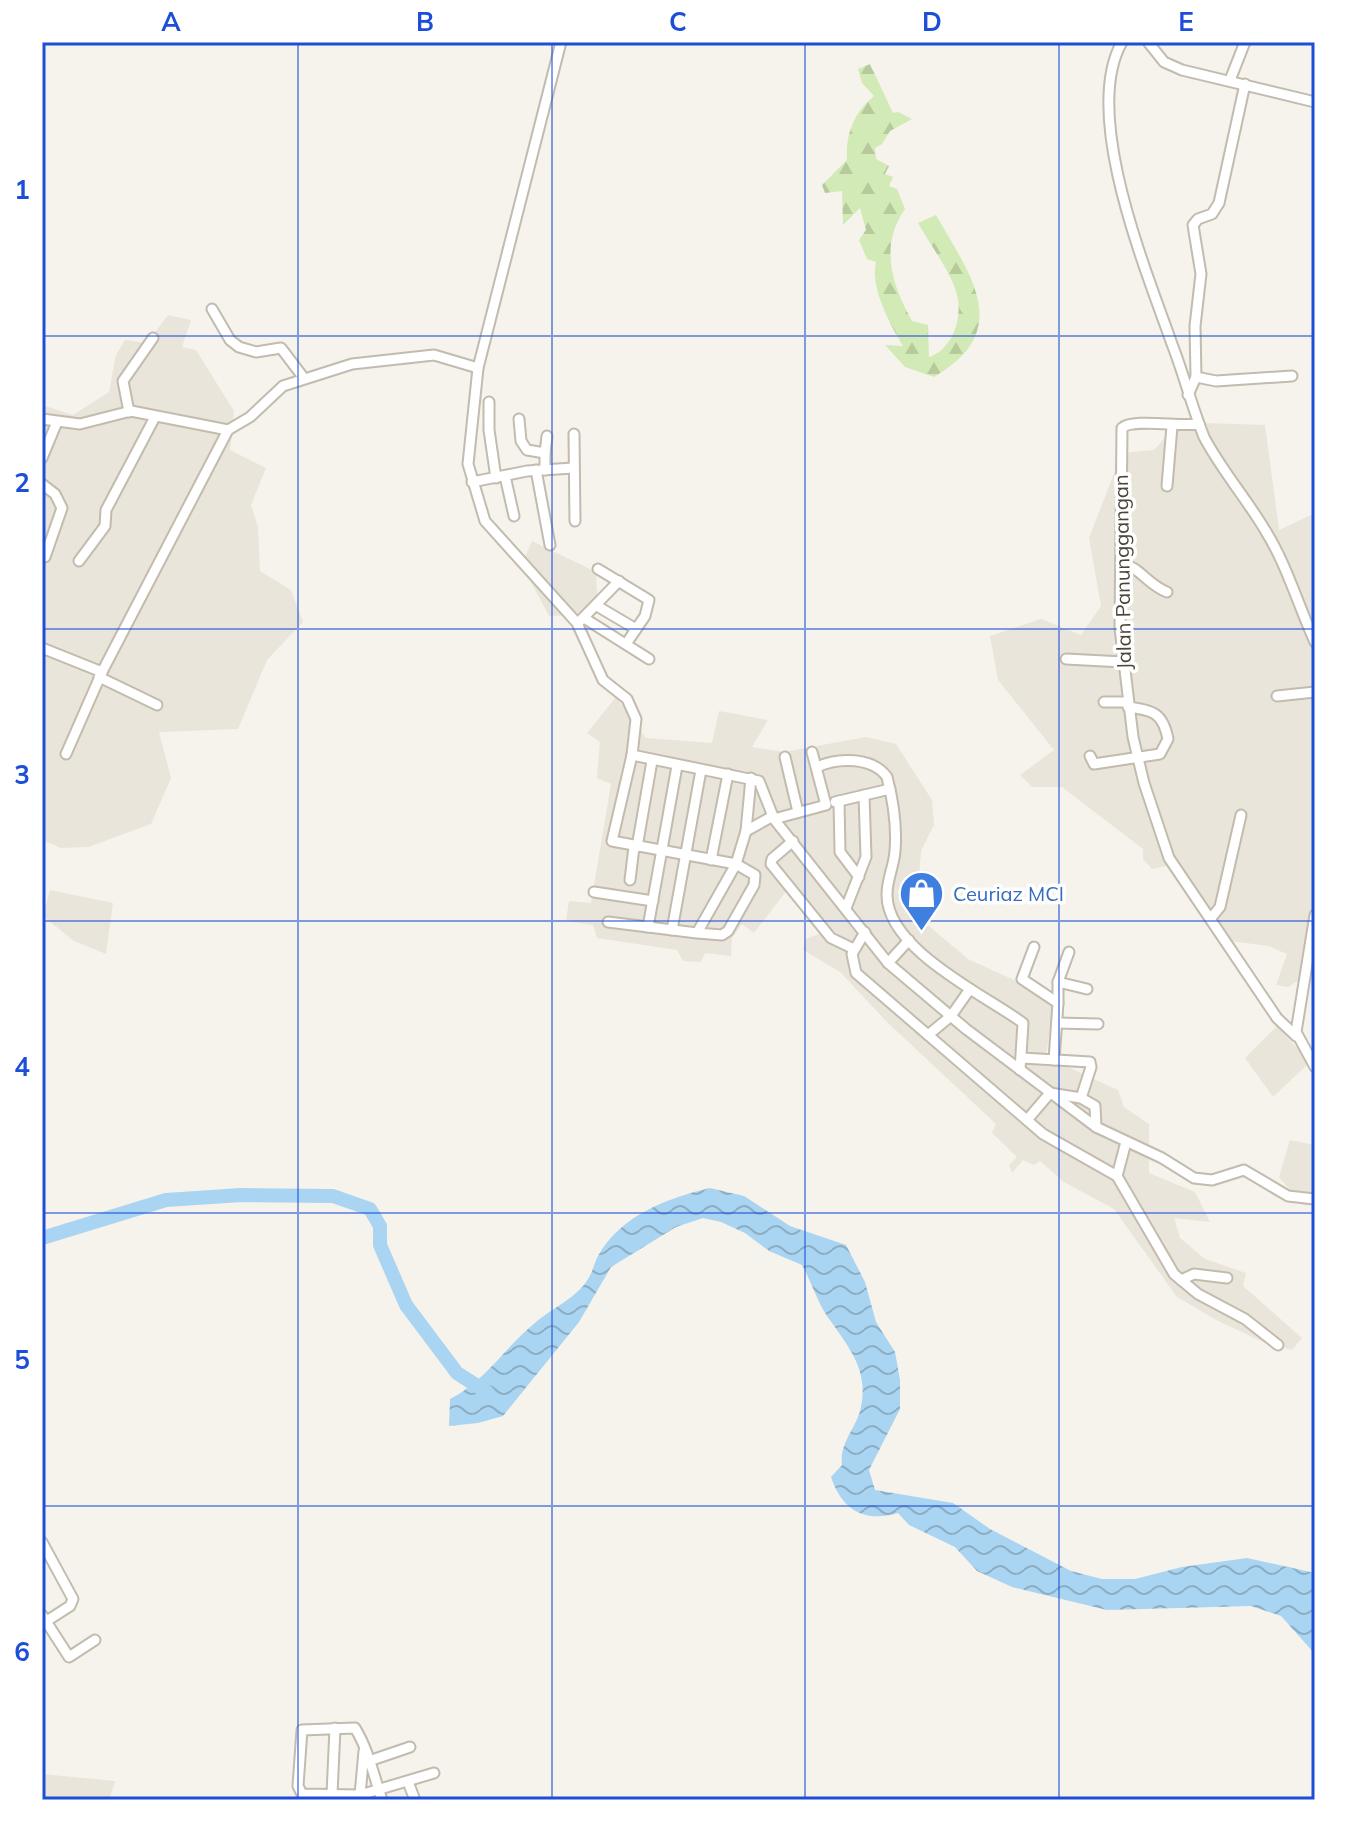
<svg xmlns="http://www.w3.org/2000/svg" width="1357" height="1842" font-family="Mulish,sans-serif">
<defs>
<pattern id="forest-firs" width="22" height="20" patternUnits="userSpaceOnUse" patternTransform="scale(2)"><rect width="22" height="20" fill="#d2eab5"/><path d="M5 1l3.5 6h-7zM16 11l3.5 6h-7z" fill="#b6ca9c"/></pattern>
<pattern id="water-waves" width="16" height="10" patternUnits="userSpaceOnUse" patternTransform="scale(2)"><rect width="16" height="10" fill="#a9d4f2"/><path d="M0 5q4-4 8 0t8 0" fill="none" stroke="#8caec5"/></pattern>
</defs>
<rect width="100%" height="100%" fill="#f6f3ec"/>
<!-- residential -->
<g fill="#eae5da">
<polygon points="168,315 191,320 182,347 196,350 234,411 230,450 266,468 251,505 258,527 260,571 291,590 303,622 267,660 238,729 159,732 171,778 151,824 88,847 61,848 42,840 42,405 73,415 109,392 116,355 125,340 147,343"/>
<polygon points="1205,423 1265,425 1279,530 1315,513 1315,970 1288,987 1276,985 1287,954 1268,946 1230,941 1196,889 1167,866 1152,869 1143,859 1143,849 1062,787 1032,787 1020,775 1054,750 998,680 990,636 1041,619 1081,635 1101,606 1089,538 1122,453 1154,450 1176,425"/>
<polygon points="532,541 596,572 598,614 549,616 522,565"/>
<polygon points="616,697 646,738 712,743 719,711 768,720 752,747 784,752 866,737 896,744 932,800 934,825 921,851 916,915 968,959 1054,998 1046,1057 1118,1090 1124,1107 1149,1124 1149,1173 1195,1192 1210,1222 1174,1218 1180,1238 1205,1259 1246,1273 1243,1286 1302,1338 1292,1350 1261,1341 1218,1321 1177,1297 1114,1209 1064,1182 1040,1161 1034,1165 1023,1160 1012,1173 1009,1165 1017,1157 992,1133 996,1124 888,1023 840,972 803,950 806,939 821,933 788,889 754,933 742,924 732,938 731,956 705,953 701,962 683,961 677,950 597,938 593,925 566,921 569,901 591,903 611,784 597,778 600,742 587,733"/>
<polygon points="50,890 113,903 106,954 74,941 43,916"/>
<polygon points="1277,1026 1310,1062 1273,1097 1245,1058"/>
<polygon points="1290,1140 1315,1145 1315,1206 1303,1205 1279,1177"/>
<polygon points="42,1774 115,1781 115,1782 109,1800 42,1800"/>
</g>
<!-- forest -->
<path fill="url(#forest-firs)" d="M870,64L893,113L898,112L912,119L890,131L882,144L875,148L876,159L889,166L885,174L893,177L889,186L897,189L905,209C879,246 892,285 912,321L928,325L929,357C952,350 963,319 957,295C953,275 929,243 918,223L936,215C970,275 1015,330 934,377L905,367L885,345L903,346C890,324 870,288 876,262L867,259L859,240L866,230L860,208L843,225L842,191L825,193L822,185L847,160C845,135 854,112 874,96L862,83L858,69Z"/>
<!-- water -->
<path fill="url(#water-waves)" d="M710,1188L744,1196L790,1226L846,1245L865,1282L876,1322L895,1352L900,1380V1409L869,1470L875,1490L953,1503L990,1529L1071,1571L1102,1579H1135L1182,1567L1247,1558L1315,1573V1654L1281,1616L1251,1606L1107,1610L1012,1587L977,1571L955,1547L909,1525L898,1513C864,1523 842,1510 831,1477L842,1465C839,1442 857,1428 861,1407C869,1368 847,1345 827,1316C817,1301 811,1281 802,1265L769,1251L745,1233L721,1222L703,1218L676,1227L611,1267L579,1322L503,1416L478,1423L449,1426L450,1399C486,1381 505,1347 536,1322C552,1308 577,1298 588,1279C593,1272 594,1263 598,1256C621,1215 668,1198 710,1188Z"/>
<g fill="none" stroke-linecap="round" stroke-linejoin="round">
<!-- river -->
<polyline stroke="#a9d4f2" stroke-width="14" points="42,1238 166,1200 241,1195 333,1196 370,1209 380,1226 380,1245 406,1305 457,1373 488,1393"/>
<defs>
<g id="minor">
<polyline points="561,42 478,368 468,464 485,521 577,623 603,680 627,699 636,719 632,755 759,781 774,819 888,963 966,1029 1096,1127 1162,1158 1194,1178 1212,1180 1244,1170 1288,1196 1315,1199"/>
<path d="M1122,42C1081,114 1146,270 1172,344C1184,375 1192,407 1204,437C1222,471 1246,498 1265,530C1287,565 1298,605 1315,642"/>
<polyline points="1148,42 1164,62 1182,70 1315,102"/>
<polyline points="1230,80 1245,42"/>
<polyline points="212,309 230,340 239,347 256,352 281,348 303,377"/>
<polyline points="1196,377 1216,381 1292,376"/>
<polyline points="1188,395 1196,377 1195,326 1201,274 1193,225 1198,219 1212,214 1219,203 1245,84"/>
<polyline points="489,402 489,430 496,478"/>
<polyline points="129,412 123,381 153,338"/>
<polyline points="42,419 80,424 131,411 228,430 250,417 283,386 352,364 434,355 478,368"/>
<polyline points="519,419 521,441 527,450 545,453 545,470"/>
<path d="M1199,424C1180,427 1132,418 1122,428L1120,628L1133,737L1144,783L1169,858L1277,1018L1296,1036"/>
<polyline points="574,434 575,521"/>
<polyline points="545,453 547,436"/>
<polyline points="42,458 57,422"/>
<polyline points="536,470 550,545"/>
<polyline points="505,476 514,516"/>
<polyline points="472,482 527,471 573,468"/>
<polyline points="42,484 55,494 62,508 45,557"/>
<polyline points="1167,486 1172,426"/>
<polyline points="79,561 105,526 106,510 155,417"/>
<path d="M1121,563C1140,567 1148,585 1167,592"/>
<polyline points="598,569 649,600 645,616 626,644"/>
<polyline points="597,606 636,629"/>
<polyline points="584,618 649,659"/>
<polyline points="580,621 619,581"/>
<polyline points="42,648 102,672"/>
<polyline points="1066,659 1123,662"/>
<polyline points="99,677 157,705"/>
<polyline points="1277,696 1315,692"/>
<polyline points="1104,702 1128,702"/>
<polyline points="66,754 102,672 228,430"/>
<polyline points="632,755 612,841 736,864 746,831 751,778"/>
<path d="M1090,756L1094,764L1160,754L1168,739C1163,713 1153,710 1128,707"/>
<polyline points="785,757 798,812"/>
<path d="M817,767C838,757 873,757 887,777C893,800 897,827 895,851C894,866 887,879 887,894C886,949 985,995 1023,1023L1020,1070"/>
<polyline points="839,801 840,852 859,877"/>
<polyline points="835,802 890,789"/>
<polyline points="774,819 826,805 812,752"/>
<polyline points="746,831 773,816"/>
<polyline points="793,841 772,859 771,864 831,938 854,949"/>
<polyline points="637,847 652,761"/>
<polyline points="711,860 728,774"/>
<polyline points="630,880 634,847"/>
<polyline points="594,892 653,901"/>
<polyline points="846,908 866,857 864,795"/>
<polyline points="1315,915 1296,1032 1315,1067"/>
<polyline points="1211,918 1220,907 1241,815"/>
<polyline points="608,922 697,933 736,864 755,875 754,885 728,931 722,935 697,933"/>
<polyline points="648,927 677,766"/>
<polyline points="672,930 701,770"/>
<polyline points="865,932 852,954 856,973 1043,1134 1117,1176 1174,1274 1198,1294 1245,1319 1278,1345"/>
<polyline points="1034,947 1022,979 1058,1003 1054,1060"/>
<polyline points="888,963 909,940"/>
<polyline points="1058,982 1087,989"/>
<polyline points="1058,1003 1058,982 1069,952"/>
<polyline points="1057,1023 1098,1024"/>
<polyline points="928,1035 951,1016 970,989"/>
<polyline points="1022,1058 1090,1062 1091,1067 1081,1098"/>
<polyline points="1027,1120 1050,1093 1081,1098 1095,1106 1096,1127"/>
<polyline points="1117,1176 1126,1142"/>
<polyline points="1181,1280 1194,1274 1227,1278"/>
<polyline points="42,1542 73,1599 70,1606 42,1624"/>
<polyline points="42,1615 69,1657 95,1640"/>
<polyline points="369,1761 410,1747"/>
<polyline points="408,1782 415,1800"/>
<polyline points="332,1794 335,1728"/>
<polyline points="360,1795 364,1751"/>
<path d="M382,1800C374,1776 368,1749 355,1728L302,1730L298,1786L302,1794L360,1795L434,1773"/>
</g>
</defs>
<!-- minor casing -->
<use href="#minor" stroke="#c2bbae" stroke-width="13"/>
<!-- minor -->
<use href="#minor" stroke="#fff" stroke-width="9"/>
</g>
<!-- grid -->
<path fill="none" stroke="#1d4ed8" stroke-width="2" stroke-opacity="0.55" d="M298,42V1800M552,42V1800M805,42V1800M1059,42V1800M42,336H1315M42,629H1315M42,921H1315M42,1213H1315M42,1506H1315"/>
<!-- icons -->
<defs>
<symbol id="shop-pin" viewBox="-11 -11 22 30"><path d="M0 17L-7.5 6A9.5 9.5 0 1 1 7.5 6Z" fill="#3f7fe0" stroke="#fff"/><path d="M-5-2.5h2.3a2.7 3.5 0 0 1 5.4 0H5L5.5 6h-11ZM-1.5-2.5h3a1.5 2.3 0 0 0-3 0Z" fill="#fff"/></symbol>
</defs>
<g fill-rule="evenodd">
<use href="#shop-pin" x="896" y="868" width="51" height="69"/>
</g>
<g text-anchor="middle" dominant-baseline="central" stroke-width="7" stroke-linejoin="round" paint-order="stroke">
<!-- street labels -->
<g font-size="20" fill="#4b4439" stroke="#fff">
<text transform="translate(1122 572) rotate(-91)">Jalan Panunggangan</text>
</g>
<!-- shop labels -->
<g font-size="20" fill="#366cbe" stroke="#fff" text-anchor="start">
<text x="953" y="893">Ceuriaz MCI</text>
</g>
</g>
<!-- border -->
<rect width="1357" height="1842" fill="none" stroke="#ffffff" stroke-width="88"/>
<rect x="44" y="44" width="1269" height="1754" fill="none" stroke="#1d4ed8" stroke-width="3"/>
<g font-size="26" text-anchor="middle" font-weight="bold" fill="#1d4ed8">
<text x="171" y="31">A</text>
<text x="425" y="31">B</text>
<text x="678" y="31">C</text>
<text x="932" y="31">D</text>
<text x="1186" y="31">E</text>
<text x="22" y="199">1</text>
<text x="22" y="492">2</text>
<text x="22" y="784">3</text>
<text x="22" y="1076">4</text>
<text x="22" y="1369">5</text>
<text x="22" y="1661">6</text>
</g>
</svg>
